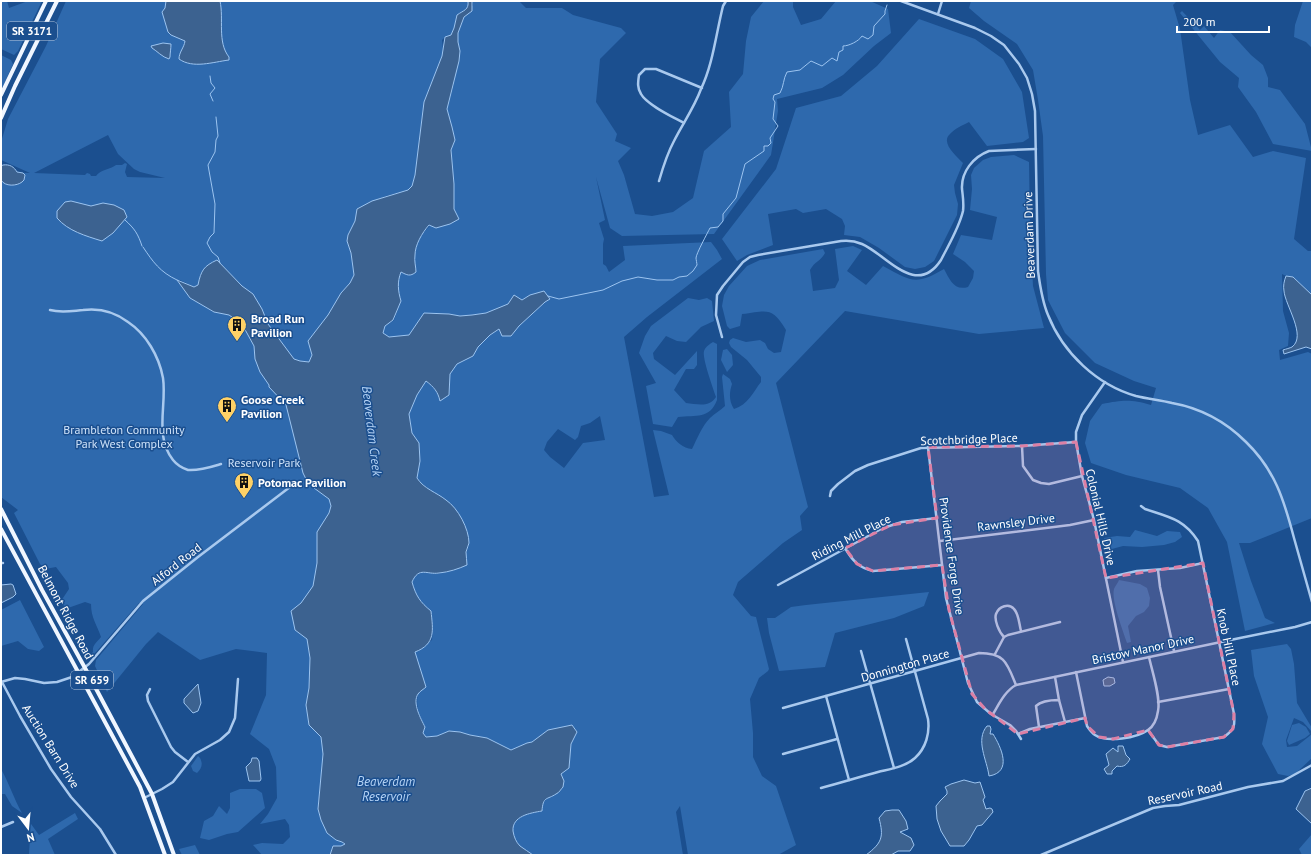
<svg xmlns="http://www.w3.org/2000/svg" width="1313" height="856" font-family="'PT Sans',sans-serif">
<rect width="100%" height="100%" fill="#1b4f8f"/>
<!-- green -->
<g fill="#2e69ad" fill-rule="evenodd">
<polygon points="1,1 7,1 9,8 28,1 42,1 18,51 14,55 1,49"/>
<path d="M66,1H468L469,2L466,11L457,15L454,28L451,35L445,37L442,40L443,49L442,56L424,102L420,131L419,148L415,175L412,186L408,190L386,196L357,209L355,221L348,235L347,241L351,253L354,275L350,283L341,293L311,349C312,354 312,357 309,362L303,361L350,514L295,630L307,639L310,658L309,688L306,705L309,725L321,737L323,754L318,809L321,820L336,840L342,842L345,845L341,846H333L330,855H262L253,845L262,843L283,844L290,837L289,825L285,819L260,824L268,814L277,798L276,767L269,749L250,734L266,695L267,653L236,649L200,660L158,632L146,644L107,692L95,666L96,660L143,604L139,603L96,652L92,656L90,655L93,652C92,645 97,642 101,637C97,625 91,618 91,604L85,602L68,608L64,606L61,601L69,589L68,583L56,567L45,569L40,564L14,513L18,510L1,497V172L30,173L1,160V142L8,119L46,46ZM108,135L118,154L134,169L140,172L165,178L127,177L125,172L127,164L125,163L122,165H116C110,170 101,169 96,176H91L90,174L87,173L85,175L34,173ZM217,260L242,286L213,312L191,298L177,280H180L194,287L198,285L201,272Z"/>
<path d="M472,1H519L526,8H562L573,15L621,28L626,33L600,59L596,102L617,134L615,141L631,148L618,161L624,175L635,214L652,216L673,212L693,198L704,151L731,127L729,92L743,74L746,41L751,17L764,1H793V7L801,25L821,19L836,1H870L888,9L891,33L874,46L843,75L822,88L777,99L778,111L771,155L714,234L622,236L610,228L596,177L605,220L599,223L604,239L603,244V264L606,266L609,272L625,260L623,246L711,242L717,250L722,259L647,317L624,337L654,497L669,495L653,430L661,431L672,435C676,442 683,448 692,449C697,439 702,426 710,418C715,413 720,411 725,406L722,377L723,374L730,379L732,384C729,393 729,402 734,409C748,405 753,392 761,382V377L747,360L731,347L729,343L730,340L733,338L746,342L760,340L765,343L768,349L774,353L781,352L786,330C772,306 767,311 742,314L740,326L730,329L727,326L722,306L724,295L729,286L747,266L760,260L823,249L825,253C821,261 815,261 810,270L813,291L835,288L839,280L835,249L853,246L862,250L847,271L866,285L883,266C911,281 915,286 944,269C950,280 954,291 968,287L973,278L974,271L965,262L953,254L961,235L992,240L997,217L970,210L972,189L971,175L974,168L983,160L991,157L1014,155L1029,162L1030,226L1033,286L1044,328L979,334L845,311L776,383L808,507L800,516L802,530L783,543L738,582L733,595L751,616L756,617L769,669L768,671L759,678L750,699L753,733V757L762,776L776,786L796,845L778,855H688L680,806L676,812L683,855H533C529,852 524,849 520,846C516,842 514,837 513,831C512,816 530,813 542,811C542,801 547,797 556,794L564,781L561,774L569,768L571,744L577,732L572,725L548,730L532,742L527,743L511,750L487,738L470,735L460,732L449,731L437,736L426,737L423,733L425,727C420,717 415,706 418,694L415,652L432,640L433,626L431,611C420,602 416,596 412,582L415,576L424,571L438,574L447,571L466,554L469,545L431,491L421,483L417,477L420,461L419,443L412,433L409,414L417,395L426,381C433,387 437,391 440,400L449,394L450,374L457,364L473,356L478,347L490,335L500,329L511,336L519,326L545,302L550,299L530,295L522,300L486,313L472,315L460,316L449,314L424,313L409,335L389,337L383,333L385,326L394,320L401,301C398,291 397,282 401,272C407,275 410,277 416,272C415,267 414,261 415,256C416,231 436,221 454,209V184L451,150L455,140L447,109L453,87L460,51L458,42V33L464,17L473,5ZM600,416L605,440L583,443L564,468L550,457L544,450L547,442L558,429L575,440L578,437L581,426L590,423Z"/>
<path d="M971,1H1177L1173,5L1180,29L1190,100L1198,135L1230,125L1253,157L1273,151L1306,158L1294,239L1308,251H1312V295L1293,277L1286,276L1282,274L1283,311L1289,333L1288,346L1279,350L1280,360L1308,352L1312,354V518L1250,543H1239L1251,581L1265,618L1275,623L1245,631L1227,542L1208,508L1180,488L1126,475L1091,463L1085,443L1090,421L1102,404C1122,400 1131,399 1151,405L1156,388L1134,381L1095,363L1065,333L1048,300L1046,274L1043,136L1038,100L1033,70L1017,44L984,21L969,8Z"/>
<polygon points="1303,1 1312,1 1311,28 1312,48 1306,42 1294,37 1295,25"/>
<polygon points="1182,11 1200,30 1204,26 1214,38 1220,30 1230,32 1251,55 1263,65 1268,78 1268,87 1280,90 1305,124 1312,151 1273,144 1256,112 1238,87 1239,78 1220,62 1180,13"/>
<path d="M919,19L975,39L1003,59L1022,92L1029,138L1023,142L987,146L969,122C963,125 954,129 950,134C940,143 957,156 963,163L954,185L955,193L958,204L957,215L934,261L925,267L915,269L905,267L879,248L860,237L844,235L845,226L842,219L826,209L803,213L796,209L768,214L773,245L747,255L737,261L722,239L776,169L796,108L841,96L877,66Z"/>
<polygon points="1,55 11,60 13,64 1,91"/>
<path d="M688,298L699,300L707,298L712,301L714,321L701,327L686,342L677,341L666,336L653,353L654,359L675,375L697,351V365L694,369H686L674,390L686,403C697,404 709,408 716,397C713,388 702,358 704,351C706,346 710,344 713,342L717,344V400C710,419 696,415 678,417L672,427L653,424L646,386L656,383L639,353L645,336L651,326Z"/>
<polygon points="727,349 732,355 733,365 727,372 721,360 723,350"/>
<polygon points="1135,530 1157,536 1167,531 1180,532 1182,537 1175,542 1164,545 1142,547 1123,546 1108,550 1104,538 1117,536 1130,537"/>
<path d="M1119,580L1140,584L1147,588L1150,598L1149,606L1144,612L1136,616L1128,626L1131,642L1127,643C1123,631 1111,600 1114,589C1115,586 1118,583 1119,580Z"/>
<polygon points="929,592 924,606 894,618 835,633 825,667 779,671 769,633 767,618 775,618 791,607 806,605"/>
<polygon points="20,600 44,647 39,651 28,649 18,641 1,646 1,610"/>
<polygon points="1287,644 1291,649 1294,664 1297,703 1312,728 1312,732 1303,722 1294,718 1286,740 1287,747 1297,746 1312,734 1312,758 1295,774 1288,776 1278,774 1262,744 1268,717 1254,676 1251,650"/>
<polygon points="1299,723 1306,727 1310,734 1305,738 1289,745 1287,741 1292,725"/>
<path d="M198,756L200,758C203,764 202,768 197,773L193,771L191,766Z"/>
<path d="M1,769C9,783 14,799 22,813L12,806L5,794H1Z"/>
<polygon points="240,789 256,789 262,793 265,808 238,832 227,834 209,840 200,838 204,821 213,816 219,806 227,814 230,808 230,793"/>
<polygon points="75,813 78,819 48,839 55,855 29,855 30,836 22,821 26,817 39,835"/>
<polygon points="1312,834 1312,855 1302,855 1299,849"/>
<polygon points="195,845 200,855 182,855 179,849"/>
</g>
<!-- water -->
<g fill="#3c6290" stroke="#9cc4f0">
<path d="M166,1H220C224,19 217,42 229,57V60C213,62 193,69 179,59C179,52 184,48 185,41L171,35L168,32L162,12L165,8Z"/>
<path d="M468,1H472V11L464,17L458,33V42L460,51L459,61L447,109L452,127L455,140L451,150L454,184V209L459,219L450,224L436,228L429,225C422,233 415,245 415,255C414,261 416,267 416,272C410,277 407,275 401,272C397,282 398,291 401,301L393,320L385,326L383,333L389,337L409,335L424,313L449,314L460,316L472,315L486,313L508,304L514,295L522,300L530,295L544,291L550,299L545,302L519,326L511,336H502L499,329L490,335L478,347L473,356L457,364L450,374L449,395L440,401C438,392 434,387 426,381L417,395L409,414L412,433L419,443L420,461L417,478C424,489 436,492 446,500C458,508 469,529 469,543C468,546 467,549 466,552C466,556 467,561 467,565C458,569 449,572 439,573C427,575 419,566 412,582C416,596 420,602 431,611C433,630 436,644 415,652L426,687C424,689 420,691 418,694C412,703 421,719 425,727L423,733L426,737L437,736L449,731L460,732L470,735L487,738L511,750L527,743L532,742L548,730L572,725L577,732L571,744L569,768L561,774L564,781L563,787C561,789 559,793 556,794C547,800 543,796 542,811C530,813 512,816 513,831C514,837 516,842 520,846C524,849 529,852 533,855H330L333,846H341L345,844L342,842L336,840L327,833L321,820L318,809L323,754L321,737L309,725L306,705L309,688L310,658L307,639L295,630L291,611L301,603L313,586L317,563V532L329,513L331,506L329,499L314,488L307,481L303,473L286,405L269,387V385L260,372L255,359L254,346L242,324L229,315L214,312L190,298L177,280L194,287L198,285C201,270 204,266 217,260L242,286L253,294L262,309L268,324L294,359L300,361L309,362L312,355L308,341L328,315L341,293L350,283L354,275L351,253L347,241L348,235L355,221L357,209L372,201L408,190L412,186L415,175L424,102L442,56L445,37L451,35L454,28L457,15C464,10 469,10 468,1Z"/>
<path d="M163,43L171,44C171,49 170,53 170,57L169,59C162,57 157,51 152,48L151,46Z"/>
<path d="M3,165C10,164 14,167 17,172L23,173L25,175L24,180L22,182C17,186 5,187 1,180C0,176 1,169 1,166Z"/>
<path d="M71,201L91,206L103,203L114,205L124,210L127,217L113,233L102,241C86,236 68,231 57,218V211L65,202Z"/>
<path d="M1286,276L1293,277L1312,295V349L1306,347L1284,354L1283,350C1286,349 1290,348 1292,347C1307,336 1285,305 1284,291C1283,286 1284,281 1286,276Z"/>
<polygon points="11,584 13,585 16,594 13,597 1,603 1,585"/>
<polygon points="1108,677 1114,678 1115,683 1110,686 1104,686 1103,680"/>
<polygon points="198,684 201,703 198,711 193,713 184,703 184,699"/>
<path d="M987,726H990L991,729L990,734H993C1001,747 1013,772 989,776C987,760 975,740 987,726Z"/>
<path d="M1118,746H1123L1126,755L1130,759C1127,764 1124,768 1117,766L1112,771V774H1107L1104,769L1109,765L1106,754L1113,748L1118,752Z"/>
<polygon points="252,758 257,758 259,761 261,779 260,781 249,781 246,767 251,762"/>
<polygon points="964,780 975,783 980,782 985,797 983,800 986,809 990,808 992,809 993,812 982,825 977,826 969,840 964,846 950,846 941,831 937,819 936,806 940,801 947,794 947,791 945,787 951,784"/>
<polygon points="1312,788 1312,824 1296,809 1305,791"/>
<path d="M892,810H899L906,821L908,829L900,832L911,838L914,845L910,851H898L891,855H866C882,843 884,837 879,818L885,811Z"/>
</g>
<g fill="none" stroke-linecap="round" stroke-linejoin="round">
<!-- stream -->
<g stroke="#9cc4f0" stroke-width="1">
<polyline points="210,76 211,83 215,88 210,94 213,101"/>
<polyline points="216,117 218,136 216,140 215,152 208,165 215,204 214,233 210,237 207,243 212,252 218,257 220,263"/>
<path d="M125,220C135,229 138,234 142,246"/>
<path d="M143,247C153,262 160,272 177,280"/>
<path d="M548,296L559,299L603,290L622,281L638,277L657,280H673L679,277L687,276L693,271L697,265C697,264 696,259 696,258C696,254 708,232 710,228L718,227L723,221V214L736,198L745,164L764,151V146H768L771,143L770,138L778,126L773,119L775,102L773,99L774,95L780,93C784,86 783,79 787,72L800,70L811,61L822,66L832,58L837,61L839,52L843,50V46C849,46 859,41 862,36L868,39L873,35L874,26L885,14V11L887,5"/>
</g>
<!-- minor -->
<g stroke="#a9c9ee" stroke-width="2.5">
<path d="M901,1L975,28L991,36L1004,45L1019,64L1027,78L1032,94L1035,111L1038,271C1040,286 1042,301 1048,315C1063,353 1097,385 1136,396C1148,399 1160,400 1172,403C1200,408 1226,422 1246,442C1275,470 1284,500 1294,538C1300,559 1306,580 1312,602"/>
<polyline points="938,14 942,1"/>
<path d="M684,123C673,117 647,105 641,94C637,88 638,82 639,75L645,69H656L702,88"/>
<path d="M659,181C663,167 667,154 674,141C683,123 694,108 701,89C713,64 716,34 723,6L726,1"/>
<path d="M50,310C61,313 71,311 83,310C99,308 115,312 128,322C146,334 159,356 163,378C167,405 154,436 173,460C177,465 182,468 188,470C199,471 211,467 221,464"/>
<path d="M722,337L716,315L717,295L723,286L743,262L750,257L758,255L841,241C849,240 855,241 862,244C887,255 916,298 941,260C949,244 959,228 963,211C964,204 963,197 962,189C961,172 973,157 989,151L1036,149"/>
<polyline points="1105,382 1082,415 1076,432 1076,442 1082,476 1094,520 1123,662"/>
<polyline points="1022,446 1023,466 1033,480 1041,483 1049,484 1082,476"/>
<polyline points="928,447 946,598 968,683 977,702 991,714 1010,725 1016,731 1021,739"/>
<polyline points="830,496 831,491 838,484 855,471 868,465 921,448 1022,446 1076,442"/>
<path d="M1141,506L1145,509C1169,517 1184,519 1198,541L1234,714C1235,726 1235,729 1224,737L1167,747L1159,745L1148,730"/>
<polyline points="940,541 1070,525 1094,520"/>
<path d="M845,548C852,560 859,568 873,571L942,565"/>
<polyline points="1,563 3,563"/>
<polyline points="1158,570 1160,587 1174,651"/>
<polyline points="1106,578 1137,571 1180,568 1203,563"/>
<polyline points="778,585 883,528 902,522 937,518"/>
<path d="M1004,637C999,632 994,620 996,614C999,606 1009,603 1014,609C1019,614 1019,624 1021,631"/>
<polyline points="861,651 894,768"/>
<polyline points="995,654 1004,637 1008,635 1060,622"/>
<path d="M1076,672L1087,726C1089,729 1092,733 1095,735C1107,743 1137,738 1148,730C1154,726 1157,718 1158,711C1161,698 1152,671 1149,657"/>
<polyline points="1055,677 1059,700"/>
<polyline points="1,682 15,678 25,679 44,683 57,682 72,677 89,664 143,601 198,557 290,487"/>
<polyline points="2,682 20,716 51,769 71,797 100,829 116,855"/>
<polyline points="150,689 147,695 148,701 171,747 175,752 188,762"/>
<polyline points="826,696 849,780"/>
<polyline points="1158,702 1229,689"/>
<path d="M783,708L979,653C1005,653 1007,663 1016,685"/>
<path d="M993,714C999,704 1005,691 1016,685L1240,638L1295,627L1312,622"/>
<path d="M1039,727L1036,706C1041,701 1052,700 1059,700L1065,722"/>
<polyline points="1018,734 1030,729 1085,718"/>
<polyline points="783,754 837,739"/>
<path d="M821,788C840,783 859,777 878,772C890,769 905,767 915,758C926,748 930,733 928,719L906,639"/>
<polyline points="144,798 162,789 173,782 195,754 220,740 229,732 235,718 238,679"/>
<polyline points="1,827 13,822"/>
<polyline points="1041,855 1153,808 1165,806 1179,805 1248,787 1283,781 1312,765"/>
</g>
<!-- primary -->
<g stroke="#f0f6ff" stroke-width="4">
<polyline points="1,95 46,1"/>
<polyline points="1,118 15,86 57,1"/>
<polyline points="1,509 42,590 85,668 152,794 174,855"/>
<polyline points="1,529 140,787 165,855"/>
</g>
</g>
<!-- marked area -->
<path fill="#dd80a5" fill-opacity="0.2" stroke="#dd80a5" stroke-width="3" stroke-dasharray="8 5" stroke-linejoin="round" d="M1076,442L1106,578L1203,563L1234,714L1233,729L1224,737L1167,747L1159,745L1148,730L1113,739L1099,737L1087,726L1085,718L1018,734L985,709L972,694L949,610L942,565L873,571L857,564L845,548L891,525L937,518L928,447L1022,446Z"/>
<!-- icons -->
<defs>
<symbol id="building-pin" viewBox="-11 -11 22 30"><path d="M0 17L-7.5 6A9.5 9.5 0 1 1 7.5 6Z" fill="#ffd166" stroke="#1b4f8f"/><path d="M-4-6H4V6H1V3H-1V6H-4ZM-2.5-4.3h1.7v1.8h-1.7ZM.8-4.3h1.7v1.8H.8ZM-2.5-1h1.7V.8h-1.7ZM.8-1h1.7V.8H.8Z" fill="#111"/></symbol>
</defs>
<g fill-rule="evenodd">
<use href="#building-pin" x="226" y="314" width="22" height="30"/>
<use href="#building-pin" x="216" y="395" width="22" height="30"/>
<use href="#building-pin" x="233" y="471" width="22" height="30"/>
</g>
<g text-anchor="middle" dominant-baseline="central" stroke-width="3" stroke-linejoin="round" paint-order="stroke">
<!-- shield labels -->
<g fill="#1b4f8f" stroke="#bbcadd" stroke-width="1">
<rect x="7" y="22" width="50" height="18" rx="3"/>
<rect x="71" y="671" width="42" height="18" rx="3"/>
</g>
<g font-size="11" font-weight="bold" fill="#fff">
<text x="32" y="31">SR 3171</text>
<text x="92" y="680">SR 659</text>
</g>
<!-- street labels -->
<g font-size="12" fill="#fff" stroke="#1b4f8f">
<text transform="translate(1029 235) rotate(-92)">Beaverdam Drive</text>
<text transform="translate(969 439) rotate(-2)">Scotchbridge Place</text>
<text transform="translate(1101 517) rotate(77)">Colonial Hills Drive</text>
<text transform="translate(1016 522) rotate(-7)">Rawnsley Drive</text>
<text transform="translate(851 537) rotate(-27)">Riding Mill Place</text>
<text transform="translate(952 556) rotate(82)">Providence Forge Drive</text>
<text transform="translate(176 564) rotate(-38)">Alford Road</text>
<text transform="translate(66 612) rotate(62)">Belmont Ridge Road</text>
<text transform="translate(1229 647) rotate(78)">Knob Hill Place</text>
<text transform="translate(1143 649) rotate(-12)">Bristow Manor Drive</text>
<text transform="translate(905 665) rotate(-16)">Donnington Place</text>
<text transform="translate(51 746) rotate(58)">Auction Barn Drive</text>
<text transform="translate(1185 793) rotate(-12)">Reservoir Road</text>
</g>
<!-- poi labels -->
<g font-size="12" font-weight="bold" fill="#fff" stroke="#1b4f8f" text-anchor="start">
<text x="251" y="318">Broad Run<tspan x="251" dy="14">Pavilion</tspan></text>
<text x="241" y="399">Goose Creek<tspan x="241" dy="14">Pavilion</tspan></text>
<text x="258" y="482">Potomac Pavilion</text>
</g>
<!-- park labels -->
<g font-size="12" fill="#cfe3fa" stroke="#1b4f8f">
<text x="124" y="429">Brambleton Community<tspan x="124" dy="14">Park West Complex</tspan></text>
<text x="264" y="462">Reservoir Park</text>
</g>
<!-- water labels -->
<g font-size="13" font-style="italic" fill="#b5d3f5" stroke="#1b4f8f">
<text transform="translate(372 431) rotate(83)">Beaverdam Creek</text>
<text x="386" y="781">Beaverdam<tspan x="386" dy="15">Reservoir</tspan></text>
</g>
</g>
<!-- border -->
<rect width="1313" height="856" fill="none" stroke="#ffffff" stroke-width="4"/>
<!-- north arrow -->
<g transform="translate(28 828) rotate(164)" stroke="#1b4f8f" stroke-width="3" paint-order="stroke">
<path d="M0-3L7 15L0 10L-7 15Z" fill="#ffffff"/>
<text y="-6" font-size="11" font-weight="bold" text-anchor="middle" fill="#ffffff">N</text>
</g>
<!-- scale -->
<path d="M1177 26v6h92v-6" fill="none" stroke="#ffffff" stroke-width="2"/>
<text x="1183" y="26" font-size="12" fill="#ffffff" stroke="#1b4f8f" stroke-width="3" paint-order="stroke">200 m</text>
</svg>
